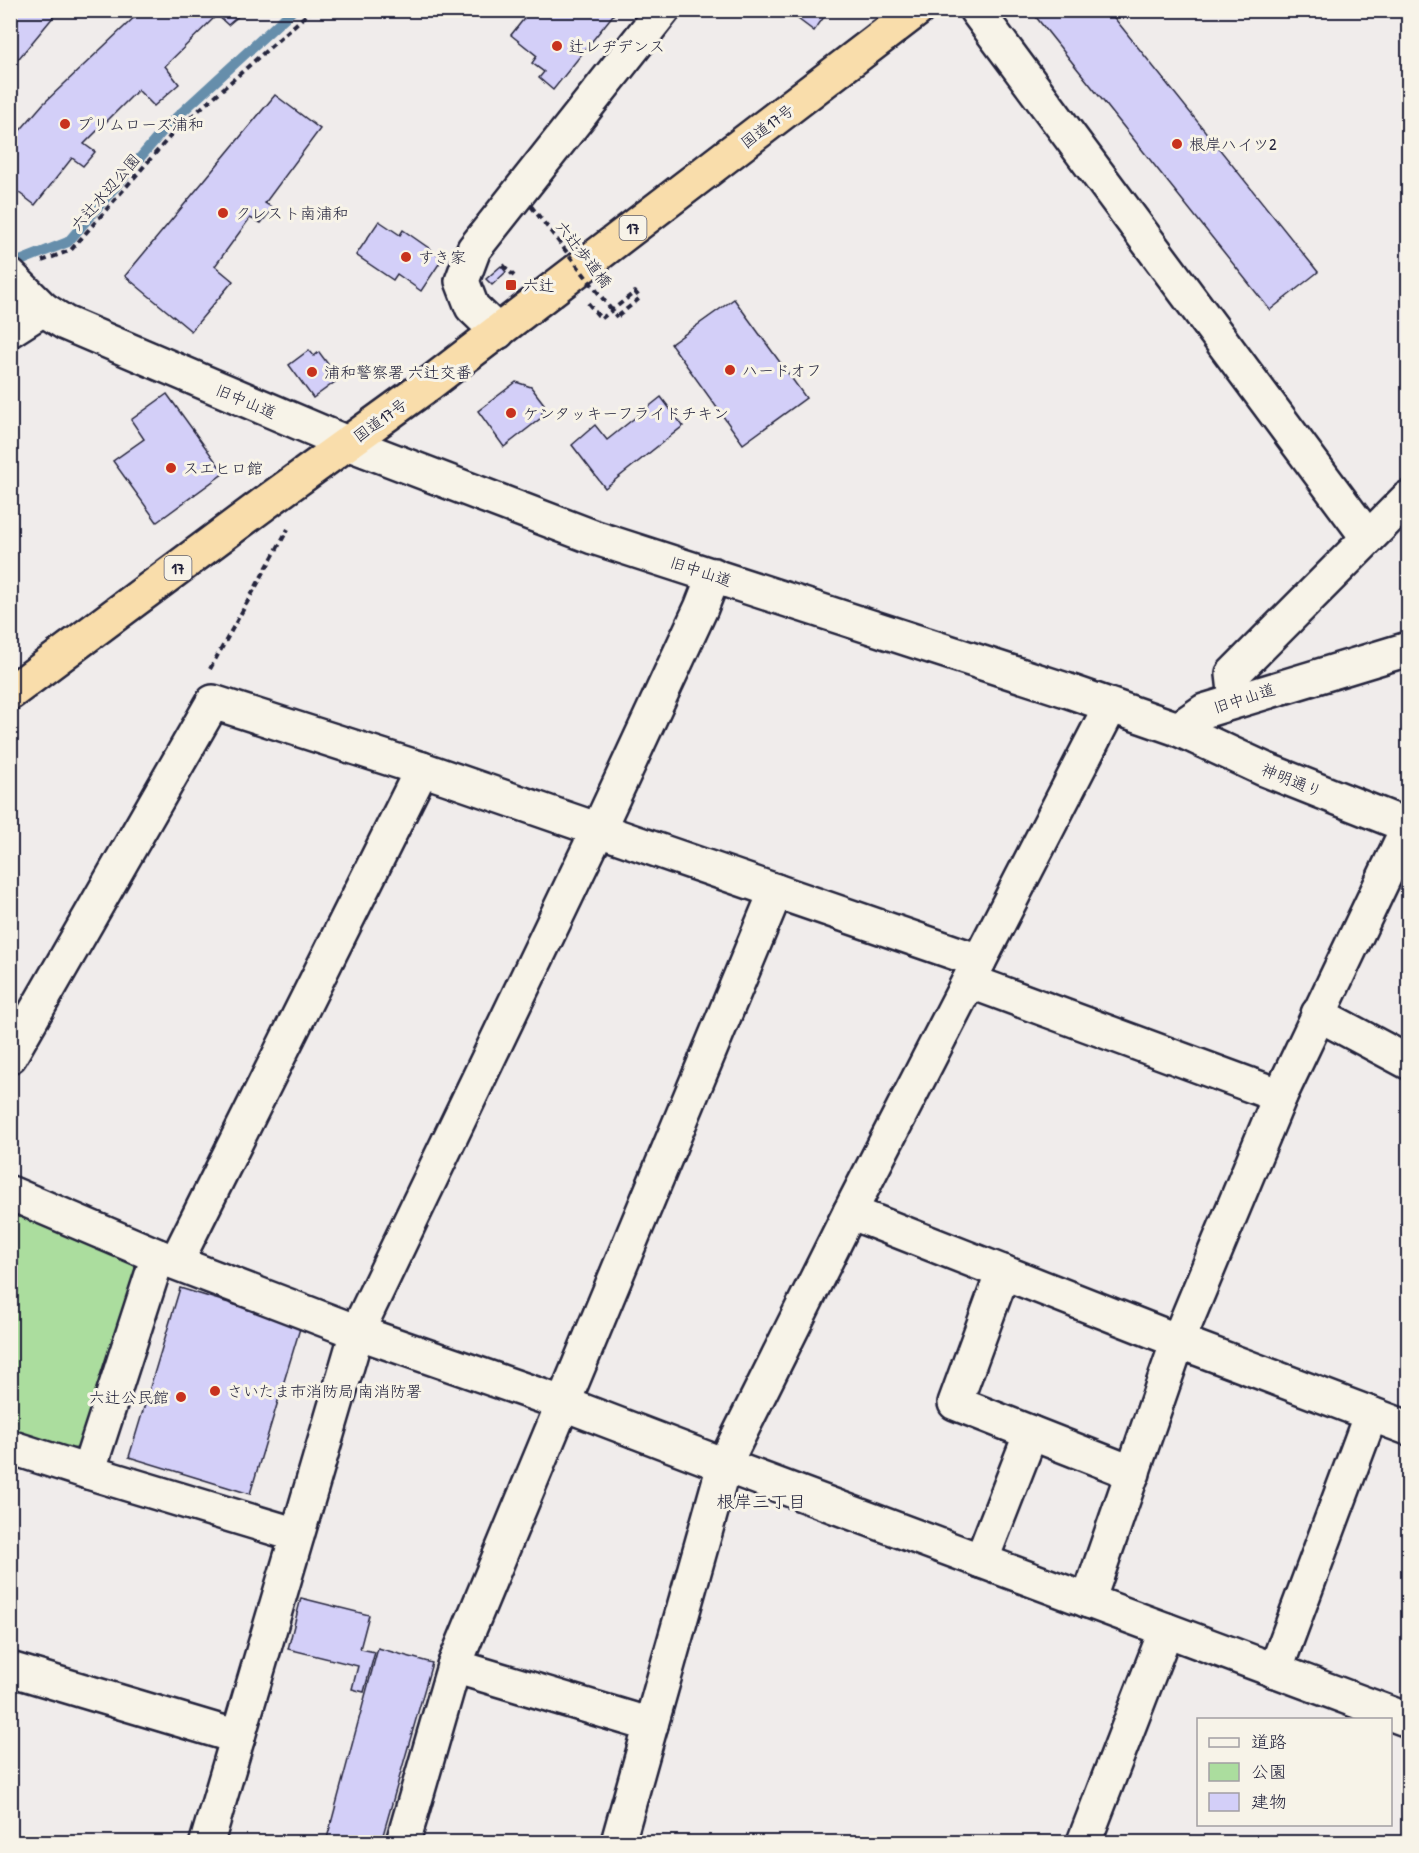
<svg xmlns="http://www.w3.org/2000/svg" width="1419" height="1853" font-family="'Patrick Hand','Klee One',sans-serif">
<rect width="100%" height="100%" fill="#f0eceb"/>
<filter id="ink" filterUnits="userSpaceOnUse"><feTurbulence type="fractalNoise" baseFrequency=".0167" numOctaves="2"/><feDisplacementMap in="SourceGraphic" scale="12" xChannelSelector="R" yChannelSelector="G"/><feConvolveMatrix kernelMatrix="1 2 1 2 8 2 1 2 1" color-interpolation-filters="sRGB"/></filter>
<g filter="url(#ink)">
<!-- green -->
<polygon fill="#abdd9e" stroke="#66806c" stroke-width="1.5" points="10,1210 131,1257 136,1271 82,1446 65,1451 11,1434"/>
<g fill="none" stroke-linecap="round" stroke-linejoin="round">
<!-- stream -->
<polyline stroke="#668eab" stroke-width="10" points="10,265 68,242 168,125 293,10"/>
</g>
<!-- building -->
<g fill="#d3cff8" stroke="#22223b" stroke-width="1.5">
<polygon points="10,10 59,10 10,69"/>
<polygon points="142,10 240,10 242,13 228,25 217,15 165,66 179,84 154,106 138,90 84,144 95,152 83,166 72,158 35,205 10,186 10,142 43,104"/>
<polygon points="531,10 617,10 553,90 539,78 544,72 532,63 537,56 511,35"/>
<polygon points="786,10 829,10 814,31"/>
<polygon points="1044,10 1108,10 1318,272 1270,310 1036,17"/>
<polygon points="275,95 320,129 265,203 273,208 261,223 250,218 215,266 233,281 191,331 125,276"/>
<polygon points="379,221 400,235 403,230 443,258 421,291 397,274 393,280 356,255"/>
<polygon points="501,266 506,272 492,285 486,279"/>
<polygon points="734,299 806,398 743,444 671,344"/>
<polygon points="309,350 314,356 319,352 339,379 313,398 289,365"/>
<polygon points="516,382 531,387 544,404 541,418 504,447 478,411"/>
<polygon points="167,394 224,473 157,522 113,461 144,439 131,420"/>
<polygon points="661,397 683,426 605,488 572,445 595,425 607,440"/>
<polygon points="180,1288 301,1325 250,1494 129,1457"/>
<polygon points="301,1598 369,1615 360,1649 375,1652 364,1692 352,1689 358,1666 288,1649"/>
<polygon points="378,1648 432,1663 381,1842 326,1842"/>
</g>
<g fill="none" stroke-linecap="round" stroke-linejoin="round">
<defs>
<g id="street">
<polyline points="976,10 1368,538"/>
<polyline points="10,276 43,309"/>
<polyline points="498,332 472,307 462,281 474,249 663,10"/>
<polyline points="1236,700 1233,674 1408,498"/>
<polyline points="969,981 1280,1096"/>
<polyline points="1318,1014 1408,1062"/>
<polyline points="10,1056 213,702 422,769 979,961"/>
<polyline points="10,1193 158,1256 357,1332 562,1403 724,1465"/>
<polyline points="850,1212 1178,1341 1408,1428"/>
<polyline points="176,1262 422,769"/>
<polyline points="1003,1272 955,1403 1133,1473"/>
<polyline points="10,1447 88,1472 297,1535"/>
<polyline points="88,1472 158,1256"/>
<polyline points="981,1561 1031,1433"/>
<polyline points="1088,1601 1178,1341 1280,1096 1408,827"/>
<polyline points="454,1666 651,1725"/>
<polyline points="10,1669 238,1737"/>
<polyline points="1275,1671 1371,1414"/>
<polyline points="207,1842 357,1332 598,830 701,608 714,575"/>
<polyline points="403,1842 454,1666 776,891"/>
<polyline points="1084,1842 1166,1630"/>
</g>
<g id="secondary">
<polyline points="10,330 43,309 65,323 347,443 593,537 1066,690 1178,729 1264,769 1408,826"/>
<polyline points="1178,729 1204,711 1408,649"/>
<polyline points="724,1465 1408,1720"/>
<polyline points="618,1842 724,1465 856,1200 1110,707"/>
</g>
<polyline id="highway" points="10,693 265,503 429,384 917,10"/>
</defs>
<!-- street casing -->
<use href="#street" stroke="#22223b" stroke-width="38"/>
<!-- secondary casing -->
<use href="#secondary" stroke="#22223b" stroke-width="38"/>
<!-- highway casing -->
<use href="#highway" stroke="#22223b" stroke-width="38"/>
<!-- path -->
<g stroke="#22223b" stroke-width="4" stroke-dasharray="6 4.5" stroke-linecap="butt">
<polyline points="42,261 71,250 173,133 312,10"/>
<polyline points="503,265 514,276"/>
<polyline points="588,303 601,319 635,292 640,298 617,317"/>
<polyline points="210,669 288,529"/>
</g>
<!-- street -->
<use href="#street" stroke="#f7f3e8" stroke-width="33"/>
<!-- secondary -->
<use href="#secondary" stroke="#f7f3e8" stroke-width="33"/>
<!-- highway -->
<use href="#highway" stroke="#f9ddab" stroke-width="33"/>
<!-- path-bridge -->
<polyline stroke="#22223b" stroke-width="4" stroke-dasharray="6 4.5" stroke-linecap="butt" points="531,206 617,317"/>
</g>
</g>
<!-- markers -->
<g fill="#c8321e" stroke="#f7f3e8" stroke-width="2">
<circle cx="557" cy="46" r="6"/>
<circle cx="65" cy="124" r="6"/>
<circle cx="1177" cy="144" r="6"/>
<circle cx="223" cy="213" r="6"/>
<circle cx="406" cy="257" r="6"/>
<rect x="505" y="279" width="12" height="12" rx="3"/>
<circle cx="730" cy="370" r="6"/>
<circle cx="312" cy="372" r="6"/>
<circle cx="511" cy="413" r="6"/>
<circle cx="171" cy="468" r="6"/>
<circle cx="215" cy="1391" r="6"/>
<circle cx="181" cy="1397" r="6"/>
</g>
<g text-anchor="middle" dominant-baseline="central" stroke-width="6" stroke-linejoin="round" paint-order="stroke">
<!-- shield labels -->
<g fill="#f7f3e8" stroke="#62616f" stroke-width="1.5">
<rect x="619.5" y="216" width="27" height="24" rx="4.5"/>
<rect x="164.5" y="556" width="27" height="24" rx="4.5"/>
</g>
<g font-size="15" font-weight="bold" fill="#22223b">
<text x="633" y="228">17</text>
<text x="178" y="568">17</text>
</g>
<!-- poi labels -->
<g font-size="16" fill="#22223b" stroke="#f7f3e8" text-anchor="start">
<text x="569" y="46">辻レヂデンス</text>
<text x="77" y="124">プリムローズ浦和</text>
<text x="1189" y="144">根岸ハイツ2</text>
<text x="235" y="213">クレスト南浦和</text>
<text x="418" y="257">すき家</text>
<text x="523" y="285">六辻</text>
<text x="742" y="370">ハードオフ</text>
<text x="324" y="372">浦和警察署 六辻交番</text>
<text x="523" y="413">ケンタッキーフライドチキン</text>
<text x="183" y="468">スエヒロ館</text>
<text x="227" y="1391">さいたま市消防局 南消防署</text>
<text x="169" y="1397" text-anchor="end">六辻公民館</text>
</g>
<!-- street labels -->
<g font-size="16" fill="#22223b" stroke="#f7f3e8">
<text transform="translate(767 126) rotate(-37)">国道17号</text>
<text transform="translate(105 192) rotate(-49)">六辻水辺公園</text>
<text transform="translate(584 254) rotate(52)">六辻歩道橋</text>
<text transform="translate(246 401) rotate(23)">旧中山道</text>
<text transform="translate(380 420) rotate(-36)">国道17号</text>
<text transform="translate(701 571) rotate(18)">旧中山道</text>
<text transform="translate(1244 698) rotate(-18)">旧中山道</text>
<text transform="translate(1292 780) rotate(22)">神明通り</text>
</g>
<!-- neighbourhood labels -->
<g font-size="18" fill="#22223b" stroke="#f7f3e8">
<text x="761" y="1501">根岸三丁目</text>
</g>
</g>
<!-- margin -->
<rect width="1419" height="1853" fill="none" stroke="#f7f3e8" stroke-width="36"/>
<rect x="18" y="18" width="1383" height="1817" fill="none" stroke="#22223b" stroke-width="2" filter="url(#ink)"/>
<!-- legend -->
<rect x="1197" y="1718" width="195" height="108" fill="#f7f3e8" stroke="#a29fa3" stroke-width="1.5"/>
<rect x="1209" y="1738" width="30" height="9" fill="#f7f3e8" stroke="#a29fa3" stroke-width="1.5"/>
<text x="1251" y="1748" font-size="18" fill="#22223b">道路</text>
<rect x="1209" y="1763" width="30" height="18" fill="#abdd9e" stroke="#a29fa3" stroke-width="1.5"/>
<text x="1251" y="1778" font-size="18" fill="#22223b">公園</text>
<rect x="1209" y="1793" width="30" height="18" fill="#d3cff8" stroke="#a29fa3" stroke-width="1.5"/>
<text x="1251" y="1808" font-size="18" fill="#22223b">建物</text>
</svg>
